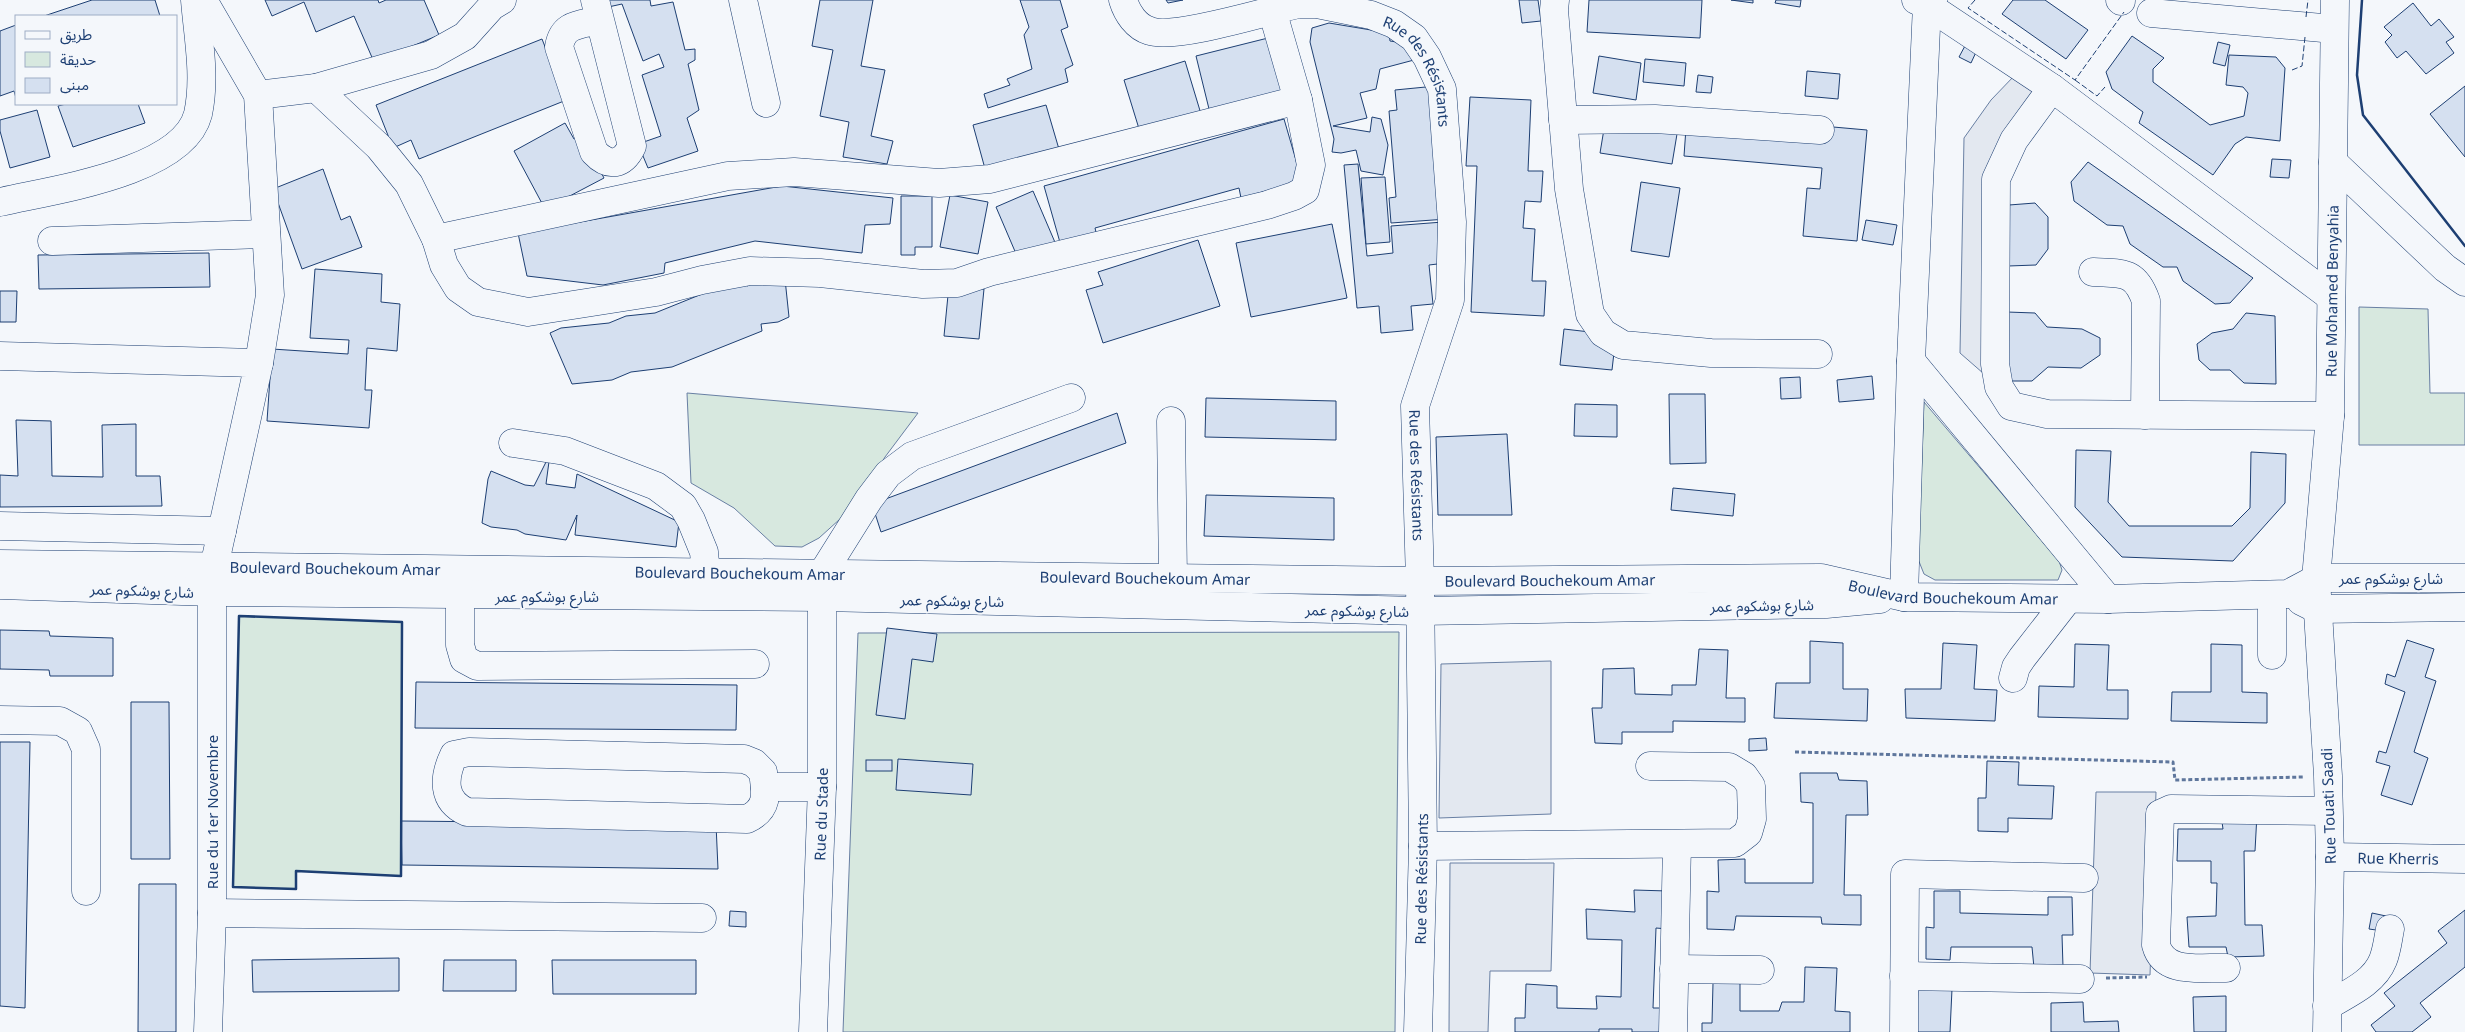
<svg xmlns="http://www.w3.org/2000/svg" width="2465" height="1032" font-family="'Noto Sans','Noto Sans Arabic',sans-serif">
<rect width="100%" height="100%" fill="#f4f7fb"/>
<!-- green -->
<g fill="#d7e8df" stroke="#687fa3">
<polygon points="2359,307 2428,309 2430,393 2465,393 2465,445 2359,445"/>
<polygon points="687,393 918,413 885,457 859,499 840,519 819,538 802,547 775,546 734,508 691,483"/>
<polygon points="1924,402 2059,561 2062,570 2058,580 1935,580 1924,574 1918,559"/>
<polygon points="239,616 402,622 401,876 296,871 296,889 233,887"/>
<polygon points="1399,632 1395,1032 843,1032 858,633"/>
</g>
<!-- parking -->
<g fill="#e3e8f0" stroke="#687fa3">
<polygon points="2015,75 2035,92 1996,179 1999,387 1960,353 1964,138 1991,100"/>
<polygon points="1551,661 1551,814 1439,818 1441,664"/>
<polygon points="2096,792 2156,792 2150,975 2090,973"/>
<polygon points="1450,863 1554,863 1551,971 1490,971 1488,1032 1449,1032"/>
</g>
<!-- building -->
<g fill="#d5e0f0" stroke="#1d3f73">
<polygon points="92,0 155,0 160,16 44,16"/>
<polygon points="265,0 378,0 379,3 386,0 424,0 439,35 374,62 354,16 316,32 304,2 272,16"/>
<polygon points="597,0 650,0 651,6 673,2 685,50 695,49 695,60 688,64 699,110 687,118 698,151 648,168 638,144 661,136 642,75 664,67 659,54 643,61 622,4 599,9"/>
<polygon points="820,0 873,0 861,66 885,70 871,136 893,141 887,164 843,157 849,122 820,116 833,50 812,46"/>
<polygon points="1020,0 1060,0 1068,27 1061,30 1073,65 1065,69 1068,82 988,108 984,94 1010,85 1007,79 1032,69 1024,35 1029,27"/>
<polygon points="1166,0 1183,0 1168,3"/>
<polygon points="1519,0 1538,0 1541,21 1522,23"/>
<polygon points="1589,0 1702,0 1700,38 1587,32"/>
<polygon points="1731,0 1753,0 1753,3"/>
<polygon points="1776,0 1801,0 1800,7 1775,3"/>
<polygon points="2013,0 2045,0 2088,30 2066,59 2002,14"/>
<polygon points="2413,3 2431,26 2439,19 2454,37 2446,42 2454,53 2426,74 2406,51 2397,58 2385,42 2392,35 2384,27"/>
<polygon points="1329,23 1389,33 1390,41 1410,44 1414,60 1380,69 1376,89 1360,93 1367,118 1333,126 1370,132 1372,117 1381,119 1388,145 1383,175 1361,171 1356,150 1341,153 1332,152 1334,139 1310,42 1312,28"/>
<polygon points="16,25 16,98 14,91 0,96 0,31"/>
<polygon points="2132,36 2164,58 2153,69 2153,82 2210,125 2244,116 2248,93 2243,87 2226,85 2229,55 2276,57 2285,68 2280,141 2246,137 2235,144 2213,175 2139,123 2143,112 2112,89 2106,72"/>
<polygon points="1272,37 1289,93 1210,113 1196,56"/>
<polygon points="542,39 556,75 569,99 419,159 411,140 393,148 376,105"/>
<polygon points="2218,42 2230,45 2225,66 2213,63"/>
<polygon points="1966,44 1977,50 1971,63 1959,57"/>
<polygon points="1599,56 1641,63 1636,100 1593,93"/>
<polygon points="1645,59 1686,63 1684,86 1643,82"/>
<polygon points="1185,61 1201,114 1140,132 1124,80"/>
<polygon points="1807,71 1840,74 1838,99 1805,96"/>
<polygon points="1698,75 1713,77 1711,93 1696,92"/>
<polygon points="1436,86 1447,219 1391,223 1389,198 1396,197 1389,111 1397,110 1395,90"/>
<polygon points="2465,86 2465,157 2430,114"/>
<polygon points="1470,97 1531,100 1528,171 1543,171 1541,202 1525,201 1523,228 1535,229 1532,281 1546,281 1544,316 1471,312 1477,166 1466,166"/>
<polygon points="66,104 138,104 145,123 73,147 58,106"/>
<polygon points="1046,105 1061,156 987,176 973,125"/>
<polygon points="37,110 50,157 10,168 0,131 0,120"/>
<polygon points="1687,114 1867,130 1857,241 1803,236 1807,188 1820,189 1822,168 1684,156"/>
<polygon points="1606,117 1678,128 1672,164 1600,153"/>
<polygon points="1284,119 1302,181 1241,198 1239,188 1095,228 1097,236 1061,246 1044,186"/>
<polygon points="565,123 574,139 581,135 604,178 545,209 514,151"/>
<polygon points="2272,159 2291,160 2289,178 2270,177"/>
<polygon points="2088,162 2253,278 2230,303 2215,304 2183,281 2177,267 2163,267 2130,244 2123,226 2107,225 2074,201 2071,182"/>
<polygon points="1358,164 1367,256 1393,253 1391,226 1443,222 1446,263 1429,265 1433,304 1411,306 1413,330 1381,333 1379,306 1357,308 1344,165"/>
<polygon points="323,169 341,220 350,216 362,247 302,269 273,189"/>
<polygon points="1385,177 1390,242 1366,244 1361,178"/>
<polygon points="1641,182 1680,188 1669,257 1631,251"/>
<polygon points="782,186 893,198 890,224 865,225 862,253 755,241 665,263 664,273 603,285 527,276 518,233"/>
<polygon points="1033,191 1057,247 1020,263 996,207"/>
<polygon points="950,195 988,202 978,254 940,247"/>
<polygon points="901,196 932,196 932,247 915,247 915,255 901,255"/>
<polygon points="2035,203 2048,217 2048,249 2036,265 2008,266 2009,205"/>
<polygon points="1866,220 1897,225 1893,245 1862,240"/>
<polygon points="1332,224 1347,298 1251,317 1236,243"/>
<polygon points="1198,240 1220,306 1103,343 1086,290 1103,285 1098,272"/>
<polygon points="209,253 210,287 39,289 38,255"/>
<polygon points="315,269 382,274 381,302 400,304 397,351 367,348 365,390 372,390 369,428 267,421 272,349 348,354 349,340 310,338"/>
<polygon points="744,277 747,286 757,282 785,279 789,317 778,322 761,324 762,331 672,367 631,372 612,380 572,384 550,333 561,328 609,323 626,316 655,313"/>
<polygon points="949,285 984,289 979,339 944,336"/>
<polygon points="0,291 17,291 16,322 0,322"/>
<polygon points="2007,312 2035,313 2047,327 2082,329 2100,338 2100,355 2081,368 2048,367 2032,381 2004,381"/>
<polygon points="2246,313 2275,316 2276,384 2244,383 2230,370 2210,370 2199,360 2197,344 2212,333 2233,329"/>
<polygon points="1564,329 1616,335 1612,370 1560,365"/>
<polygon points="1872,376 1874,399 1839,402 1837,380"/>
<polygon points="1800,377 1801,398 1781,399 1780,378"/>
<polygon points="1669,394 1705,394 1706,463 1670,464"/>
<polygon points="1206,398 1336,401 1336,440 1205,437"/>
<polygon points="1575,404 1617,405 1617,437 1574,436"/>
<polygon points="1117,413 1126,443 881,532 872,504"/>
<polygon points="16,420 51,421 52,476 103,477 102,425 136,424 136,476 160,476 162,506 0,507 0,475 18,476"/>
<polygon points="1507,434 1512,515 1438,515 1436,437"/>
<polygon points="2076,450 2111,451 2108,502 2129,526 2232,526 2250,508 2251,452 2286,454 2285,503 2233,561 2122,557 2075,507"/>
<polygon points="550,454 546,484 575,488 577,474 679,522 676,547 575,535 577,515 566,540 525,534 517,530 491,527 482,523 488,479 491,471 525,485 534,486"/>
<polygon points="1673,488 1735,494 1733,516 1671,510"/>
<polygon points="1206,495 1334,498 1334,540 1204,536"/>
<polygon points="887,628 937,634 933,662 912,659 905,719 876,715"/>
<polygon points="0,630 49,631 50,636 113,638 113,676 50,676 49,670 0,669"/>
<polygon points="2407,640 2434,649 2425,677 2436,681 2414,752 2428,758 2412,805 2381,795 2390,766 2376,762 2379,751 2386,753 2405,692 2385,684 2387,674 2395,677"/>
<polygon points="1810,641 1843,643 1843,689 1868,689 1867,721 1774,718 1776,683 1810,683"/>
<polygon points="1943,643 1977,645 1974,689 1997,690 1995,721 1906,718 1905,689 1941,689"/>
<polygon points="2075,644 2109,645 2107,690 2128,690 2128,719 2038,717 2039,686 2074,687"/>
<polygon points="2211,644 2242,645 2242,692 2267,693 2267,723 2171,721 2172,692 2211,692"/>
<polygon points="1699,649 1728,650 1726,698 1745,698 1745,722 1673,721 1673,732 1622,732 1622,744 1595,743 1592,708 1602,708 1603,669 1634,668 1635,694 1672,695 1672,685 1696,685"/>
<polygon points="416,682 737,685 736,730 415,728"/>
<polygon points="131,702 169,702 170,859 131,859"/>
<polygon points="1766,738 1767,750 1749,751 1749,739"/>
<polygon points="0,742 30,742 25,1008 0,1006"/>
<polygon points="898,759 973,764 971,795 896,790"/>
<rect x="866" y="760" width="26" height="11"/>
<polygon points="1987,761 2019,762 2018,785 2054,786 2052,819 2008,818 2008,832 1978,831 1978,798 1986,798"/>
<polygon points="1800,773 1837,773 1839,780 1867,781 1868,815 1846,815 1844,895 1861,895 1861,925 1822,924 1821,917 1736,916 1734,930 1707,929 1707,891 1719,892 1718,860 1745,859 1745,883 1813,883 1813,803 1801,802"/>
<polygon points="2257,814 2255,851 2244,851 2245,925 2262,925 2264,956 2228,957 2226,947 2189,947 2187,917 2216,916 2217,883 2211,883 2211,861 2177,861 2178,829 2223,829 2221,815"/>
<polygon points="401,821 716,824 718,869 402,865"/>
<polygon points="139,884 176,884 176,1032 138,1032"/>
<polygon points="1634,890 1668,891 1668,929 1656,928 1653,1008 1669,1008 1669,1032 1632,1032 1632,1029 1599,1029 1599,1032 1515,1032 1515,1018 1525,1018 1526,984 1557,986 1557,1008 1597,1009 1596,996 1621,997 1622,940 1587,939 1586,909 1635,912"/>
<polygon points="1934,891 1960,891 1960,913 2048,915 2048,897 2072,897 2073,935 2062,935 2063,967 2034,968 2032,947 1951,947 1950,960 1926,959 1926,927 1934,928"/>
<polygon points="2465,910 2465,967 2420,1003 2431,1017 2412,1032 2376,1032 2371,1025 2395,1006 2384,993 2447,943 2438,931"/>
<polygon points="730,911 746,912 746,927 729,926"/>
<polygon points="2372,913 2386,916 2383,931 2369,929"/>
<polygon points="399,958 399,991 253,992 252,960"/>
<polygon points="444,960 516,960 516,991 443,991"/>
<polygon points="552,960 696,960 696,994 553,994"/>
<polygon points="1805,967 1837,968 1835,1011 1850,1012 1850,1032 1702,1032 1702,1023 1712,1023 1713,983 1740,983 1740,1011 1779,1011 1782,1002 1804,1002"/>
<polygon points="1918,988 1952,989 1950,1032 1916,1032"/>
<polygon points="2226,996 2226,1032 2194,1032 2193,997"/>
<polygon points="2083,1002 2084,1022 2118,1021 2119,1032 2051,1032 2051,1003"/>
</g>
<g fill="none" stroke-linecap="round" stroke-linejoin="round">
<defs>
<g id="minor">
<polyline points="203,0 258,95 270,295 259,363"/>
<path d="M595,0L600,20L632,146C623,165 609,168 594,152L559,47C563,23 580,25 600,20"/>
<polyline points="743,0 766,103"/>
<path id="s1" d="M1123,0C1127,13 1136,27 1150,31C1174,40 1268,11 1298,4H1317L1371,15L1394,24L1414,38L1427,57L1442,89L1452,222L1450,300L1415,406L1420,581L1423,846L1418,1032"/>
<polyline points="1555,0 1554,10 1569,189 1590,314 1603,333 1623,345 1711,353 1818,354"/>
<polyline points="1916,0 1927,5 2052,88 2331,297"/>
<polyline points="2120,0 2121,1"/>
<polyline points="2151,13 2334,29"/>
<polyline points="316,88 379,147 409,184 436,239 444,265 458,288 478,302 528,312 656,292 702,280 750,271 820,273 923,284 957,283 989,272 1267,205 1294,196 1305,190 1311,165 1298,100 1272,10"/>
<polyline points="2052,88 2014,140 1996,179 1995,364 1999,387 2011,406 2047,414 2330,416"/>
<polyline points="258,95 316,88 431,55 465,36 492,6 502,0"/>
<polyline points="1563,120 1655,119 1820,130"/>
<polyline points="2333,162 2445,268 2465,282"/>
<path d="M0,202C51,190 183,173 198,114C206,77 198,37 195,0"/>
<polyline points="436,239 728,176 794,172 939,183 990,179 1298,100"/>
<polyline points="52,241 266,234"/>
<path d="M2093,272C2123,274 2135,270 2146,301L2145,415"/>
<polyline points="0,356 259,363 214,567 212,592 212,913 208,1032"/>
<polyline points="1911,361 2108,599"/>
<polyline points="1171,421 1173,579"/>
<polyline points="513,443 565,451 656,486 683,506 691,520 704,552 706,574"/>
<polyline points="0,526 222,531"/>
<path id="s2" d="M0,564L1420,581L1821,578L1904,597L2108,599L2288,594L2316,579L2328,578H2465"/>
<polyline points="0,585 212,592 822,597 1420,611 1826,604 1880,599"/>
<polyline points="460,595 460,645 464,659 477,666 755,664"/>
<polyline points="2272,595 2272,655"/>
<polyline points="1904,597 1911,361 1927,5 1933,0"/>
<polyline points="2301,601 2317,609 2465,607"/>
<polyline points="2013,678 2016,667 2022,658 2068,599"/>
<polyline points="0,720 60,721 78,731 86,749 86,891"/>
<path d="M469,752L744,759L754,763L763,772C766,793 769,809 747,819L467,812C442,801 443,778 454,755Z"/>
<polyline points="765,787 822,787"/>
<polyline points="1423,846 1735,843 1748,833 1752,819 1751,786 1744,776 1729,767 1650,766"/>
<path id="s3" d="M2330,857L2465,859"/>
<polyline points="212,913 702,918"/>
<path d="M2226,968C2201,967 2164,975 2156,945L2160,814L2171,809L2328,811"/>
<polyline points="1674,969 1760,970"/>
<polyline points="1904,976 2080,979"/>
<path d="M2327,1006C2347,994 2374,983 2383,960C2387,950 2388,939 2390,929"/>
<path id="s4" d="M813,1032L822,787V574L869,499L888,474L912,456L1071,398"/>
<polyline points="1673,1032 1677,844"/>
<polyline points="1904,1032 1905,874 2084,878"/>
<path id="s5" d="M2327,1032L2330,857L2328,776L2316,579L2330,416L2335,0"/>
</g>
</defs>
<!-- minor casing -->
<use href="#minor" stroke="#1d3f73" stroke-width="29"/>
<!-- path -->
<g stroke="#5e769c" stroke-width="3" stroke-dasharray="4 2.5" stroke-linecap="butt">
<polyline points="1795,752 2173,762 2175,780 2303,777"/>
<polyline points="2106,978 2147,977"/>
</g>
<!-- minor -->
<use href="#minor" stroke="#f4f7fb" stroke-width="28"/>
<!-- fence -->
<g stroke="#1d3f73" stroke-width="1" stroke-dasharray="6 2.5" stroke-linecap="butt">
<polyline points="1975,0 1968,8 2075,80 2124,12"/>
<polyline points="2306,17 2308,0"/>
<polyline points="2292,70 2302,66 2305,37"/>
<polyline points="2075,80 2097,96 2105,87"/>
</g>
<!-- wall -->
<g stroke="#1d3f73" stroke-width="2.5">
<polyline points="2362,0 2357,75 2363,115 2465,246"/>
<polygon points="239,616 402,622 401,876 296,871 296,889 233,887"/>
</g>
</g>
<g text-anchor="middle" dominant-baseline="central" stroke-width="4" stroke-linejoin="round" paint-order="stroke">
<!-- street labels -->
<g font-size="15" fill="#1d3f73" stroke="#f4f7fb">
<text stroke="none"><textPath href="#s1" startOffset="348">Rue des Résistants</textPath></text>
<text stroke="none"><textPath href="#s5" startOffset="742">Rue Mohamed Benyahia</textPath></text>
<text stroke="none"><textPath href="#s1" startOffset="768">Rue des Résistants</textPath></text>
<text stroke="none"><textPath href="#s2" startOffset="335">Boulevard Bouchekoum Amar</textPath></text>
<text stroke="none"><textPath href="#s2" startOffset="740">Boulevard Bouchekoum Amar</textPath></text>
<text x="2391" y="578">شارع بوشكوم عمر</text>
<text stroke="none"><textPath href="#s2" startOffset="1145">Boulevard Bouchekoum Amar</textPath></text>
<text stroke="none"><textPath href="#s2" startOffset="1550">Boulevard Bouchekoum Amar</textPath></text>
<text transform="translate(142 590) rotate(2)">شارع بوشكوم عمر</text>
<text stroke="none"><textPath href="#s2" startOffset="1955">Boulevard Bouchekoum Amar</textPath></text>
<text x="547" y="596">شارع بوشكوم عمر</text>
<text transform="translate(952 600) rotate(1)">شارع بوشكوم عمر</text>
<text transform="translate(1762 605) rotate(-1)">شارع بوشكوم عمر</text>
<text transform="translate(1357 610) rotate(1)">شارع بوشكوم عمر</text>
<text transform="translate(2328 806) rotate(-92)">Rue Touati Saadi</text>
<text transform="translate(212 812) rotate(-90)">Rue du 1er Novembre</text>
<text stroke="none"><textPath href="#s4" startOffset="218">Rue du Stade</textPath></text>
<text stroke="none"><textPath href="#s3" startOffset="68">Rue Kherris</textPath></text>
<text transform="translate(1421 879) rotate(-89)">Rue des Résistants</text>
</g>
</g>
<!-- legend -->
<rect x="15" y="15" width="162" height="90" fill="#f4f7fb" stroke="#9eadc5"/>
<rect x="25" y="31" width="25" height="8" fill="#f4f7fb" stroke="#9eadc5"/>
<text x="60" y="40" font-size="15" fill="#1d3f73">طريق</text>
<rect x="25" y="52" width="25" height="15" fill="#d7e8df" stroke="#9eadc5"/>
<text x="60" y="65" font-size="15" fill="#1d3f73">حديقة</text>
<rect x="25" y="78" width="25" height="15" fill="#d5e0f0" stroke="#9eadc5"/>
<text x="60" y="90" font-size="15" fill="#1d3f73">مبنى</text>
</svg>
